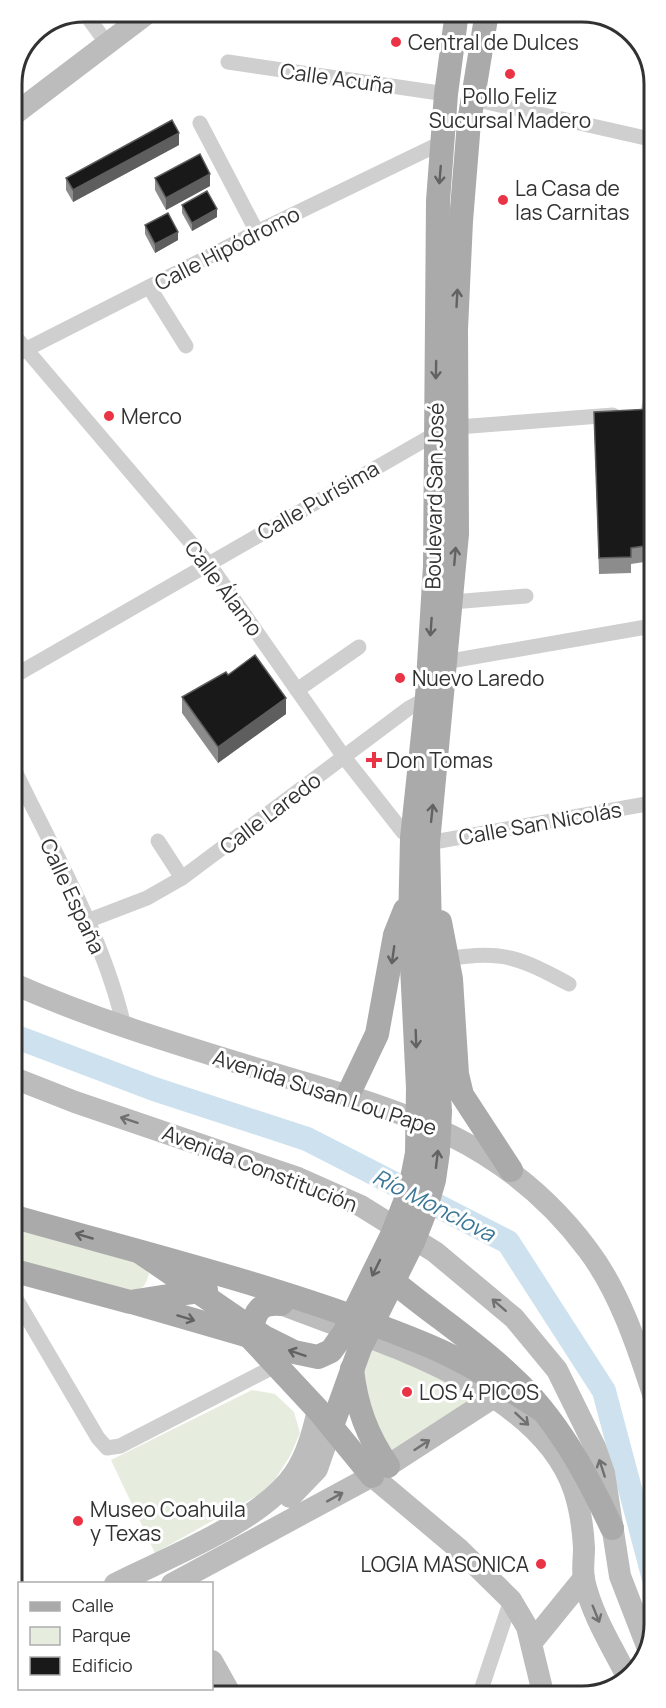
<svg xmlns="http://www.w3.org/2000/svg" width="666" height="1708" font-family="Manrope,sans-serif">
<rect width="100%" height="100%" fill="#fff"/>
<!-- green -->
<g fill="#e6ecde">
<path d="M15,1224L138,1259L149,1274C146,1285 143,1289 132,1291L15,1259Z"/>
<polygon points="373,1347 478,1397 396,1452 386,1450 376,1427 360,1368"/>
<polygon points="252,1390 275,1394 294,1412 300,1433 290,1456 269,1489 155,1553 111,1460"/>
</g>
<g fill="none" stroke-linecap="round" stroke-linejoin="round">
<!-- river -->
<polyline stroke="#cde2ee" stroke-width="24" points="14,1036 154,1089 307,1139 508,1242 604,1391 654,1579"/>
<!-- street -->
<g stroke="#cfcfcf" stroke-width="15">
<polyline points="84,12 108,45"/>
<polyline points="228,62 446,94"/>
<polyline points="473,99 650,139"/>
<polyline points="200,123 257,232"/>
<polyline points="149,287 186,346"/>
<polyline points="13,334 209,564 344,757 403,832 412,838 428,843 652,803"/>
<polyline points="13,356 257,232 443,142"/>
<polyline points="648,412 651,398"/>
<polyline points="452,602 526,596"/>
<polyline points="439,663 652,626"/>
<polyline points="14,676 435,434 458,427 613,415"/>
<polyline points="297,690 359,647"/>
<path d="M14,769C54,852 103,936 124,1026"/>
<polyline points="158,841 182,878"/>
<polyline points="87,921 147,898 182,878 409,708 431,696"/>
<path d="M448,959C503,949 522,959 569,984"/>
<polyline points="15,1297 98,1438 107,1448 120,1446 277,1365"/>
<polyline points="635,1345 653,1341"/>
<polyline points="63,1688 64,1690"/>
<polyline points="480,1693 511,1600"/>
</g>
<!-- secondary -->
<g stroke="#bcbcbc" stroke-width="22">
<polyline points="12,116 149,12"/>
<path d="M14,984C93,1019 176,1044 258,1069C390,1108 501,1133 588,1250C619,1291 637,1345 653,1394"/>
<polyline points="14,1078 75,1102 298,1178 361,1206 435,1252 514,1318 557,1370 595,1447 604,1473 620,1576 647,1646"/>
<path d="M281,1304C372,1340 539,1386 574,1490C580,1508 583,1529 584,1548C584,1559 582,1570 584,1580C592,1615 611,1645 627,1676"/>
<polyline points="372,1476 460,1550 511,1600 527,1627 543,1693"/>
<polyline points="290,1497 317,1469 332,1426"/>
<path d="M115,1584C168,1557 261,1522 294,1474C307,1455 313,1432 318,1410"/>
<polyline points="172,1584 372,1476 494,1397"/>
<polyline points="16,1634 20,1632"/>
<polyline points="532,1642 584,1578"/>
<polyline points="212,1661 231,1695"/>
</g>
<!-- primary -->
<g stroke="#aaa" stroke-width="24">
<polyline points="440,922 451,979 457,1074 462,1095 511,1170"/>
<polyline points="348,1095 377,1034 395,935 405,910"/>
<path d="M15,1217C153,1256 294,1290 427,1345C468,1362 504,1386 542,1410"/>
<polyline points="140,1252 264,1337 294,1352 318,1357 331,1351 344,1333 392,1235 410,1189 417,1153 418,1088 410,926 412,838 427,697 435,566 438,201 446,94 457,12"/>
<polyline points="15,1271 130,1302 206,1290"/>
<path d="M393,1281C432,1314 475,1341 511,1376C556,1417 587,1474 612,1528"/>
<polyline points="135,1303 249,1336"/>
<path d="M281,1304C255,1302 256,1315 249,1336L318,1410L372,1476"/>
<path d="M352,1369C356,1406 367,1436 388,1466"/>
<polyline points="332,1426 360,1348 413,1242 424,1214 434,1180 438,1152 440,1111 431,976 428,843 457,534 456,329 461,221 469,122 487,12"/>
</g>
</g>
<!-- wall -->
<g fill="#8c8c8c">
<polygon points="179,145 73,202 66,190 66,178"/>
<polygon points="155,178 210,186 166,210 155,190"/>
<polygon points="182,205 217,217 192,231 182,213"/>
<polygon points="145,225 178,240 155,253 145,234"/>
<polygon points="651,409 651,561 631,564 631,573 599,574 594,412"/>
<polygon points="228,675 286,714 218,763 182,713 182,697"/>
</g>
<!-- shaded-wall -->
<g fill="#5e5e5e">
<polygon points="179,133 179,145 73,202 73,190"/>
<polygon points="210,174 210,186 166,210 166,198"/>
<polygon points="217,209 217,217 192,231 192,223"/>
<polygon points="178,232 178,240 155,253 155,244"/>
<polygon points="286,698 286,714 218,763 218,747"/>
</g>
<!-- building -->
<g fill="#191919" stroke="#5e5e5e" stroke-width="1.5">
<polygon points="172,120 179,133 73,190 66,178"/>
<polygon points="200,154 210,174 166,198 155,178"/>
<polygon points="207,191 217,209 192,223 182,205"/>
<polygon points="168,213 178,232 155,244 145,225"/>
<polygon points="651,409 651,545 631,548 631,557 599,558 594,412"/>
<polygon points="255,655 286,698 218,747 182,697 226,672 228,675"/>
</g>
<!-- one-way arrows -->
<defs><path id="oneway-shaft" d="M-6 0H5M1.5-3L5.5 0L1.5 3" fill="none" stroke-width="1.6" stroke-linecap="round" stroke-linejoin="round" transform="scale(1.5)"/></defs>
<g stroke="#626262">
<use href="#oneway-shaft" transform="translate(440 175) rotate(95)"/>
<use href="#oneway-shaft" transform="translate(457 298) rotate(-87)"/>
<use href="#oneway-shaft" transform="translate(436 370) rotate(91)"/>
<use href="#oneway-shaft" transform="translate(455 556) rotate(-85)"/>
<use href="#oneway-shaft" transform="translate(431 627) rotate(94)"/>
<use href="#oneway-shaft" transform="translate(432 813) rotate(-84)"/>
<use href="#oneway-shaft" transform="translate(393 955) rotate(98)"/>
<use href="#oneway-shaft" transform="translate(416 1039) rotate(88)"/>
<use href="#oneway-shaft" transform="translate(437 1159) rotate(-83)"/>
<use href="#oneway-shaft" transform="translate(84 1236) rotate(-164)"/>
<use href="#oneway-shaft" transform="translate(376 1268) rotate(116)"/>
<use href="#oneway-shaft" transform="translate(186 1318) rotate(17)"/>
<use href="#oneway-shaft" transform="translate(297 1353) rotate(-161)"/>
</g>
<g stroke="#707070">
<use href="#oneway-shaft" transform="translate(129 1120) rotate(-162)"/>
<use href="#oneway-shaft" transform="translate(499 1305) rotate(-139)"/>
<use href="#oneway-shaft" transform="translate(522 1419) rotate(43)"/>
<use href="#oneway-shaft" transform="translate(422 1445) rotate(-33)"/>
<use href="#oneway-shaft" transform="translate(602 1468) rotate(-108)"/>
<use href="#oneway-shaft" transform="translate(335 1497) rotate(-29)"/>
<use href="#oneway-shaft" transform="translate(596 1614) rotate(68)"/>
</g>
<!-- markers -->
<g fill="#ea3345" stroke="#fff" stroke-width="2">
<circle cx="396" cy="42" r="6"/>
<circle cx="510" cy="74" r="6"/>
<circle cx="503" cy="200" r="6"/>
<circle cx="109" cy="416" r="6"/>
<circle cx="400" cy="678" r="6"/>
<path d="M371 751h6v6h6v6h-6v6h-6v-6h-6v-6h6z"/>
<circle cx="407" cy="1392" r="6"/>
<circle cx="78" cy="1521" r="6"/>
<circle cx="541" cy="1564" r="6"/>
</g>
<g text-anchor="middle" dominant-baseline="central" stroke-width="6" stroke-linejoin="round" paint-order="stroke">
<!-- poi labels -->
<g font-size="21" fill="#323232" stroke="#fff" text-anchor="start">
<text x="408" y="42">Central de Dulces</text>
<text x="510" y="96" text-anchor="middle">Pollo Feliz<tspan x="510" dy="24">Sucursal Madero</tspan></text>
<text x="515" y="188">La Casa de<tspan x="515" dy="24">las Carnitas</tspan></text>
<text x="121" y="416">Merco</text>
<text x="412" y="678">Nuevo Laredo</text>
<text x="386" y="760">Don Tomas</text>
<text x="419" y="1392">LOS 4 PICOS</text>
<text x="90" y="1509">Museo Coahuila<tspan x="90" dy="24">y Texas</tspan></text>
<text x="529" y="1564" text-anchor="end">LOGIA MASONICA</text>
</g>
<!-- street labels -->
<g font-size="21" fill="#323232" stroke="#fff">
<text transform="translate(337 78) rotate(8)">Calle Acuña</text>
<text transform="translate(227 248) rotate(-27)">Calle Hipódromo</text>
<text transform="translate(434 496) rotate(-89)">Boulevard San José</text>
<text transform="translate(318 500) rotate(-30)">Calle Purísima</text>
<text transform="translate(224 588) rotate(53)">Calle Álamo</text>
<text transform="translate(270 813) rotate(-37)">Calle Laredo</text>
<text transform="translate(540 823) rotate(-10)">Calle San Nicolás</text>
<text transform="translate(73 896) rotate(65)">Calle España</text>
<text transform="translate(325 1092) rotate(18)">Avenida Susan Lou Pape</text>
<text transform="translate(260 1168) rotate(21)">Avenida Constitución</text>
</g>
<!-- water labels -->
<g font-size="22" font-style="italic" fill="#3c7798" stroke="#fff">
<text transform="translate(434 1205) rotate(27)">Río Monclova</text>
</g>
</g>
<!-- crop -->
<path d="M0 0H666V1708H0ZM84 22H582A62 62 0 0 1 644 84V1624A62 62 0 0 1 582 1686H84A62 62 0 0 1 22 1624V84A62 62 0 0 1 84 22Z" fill="#fff" fill-rule="evenodd"/>
<path fill="none" stroke="#323232" stroke-width="3" d="M84 22H582A62 62 0 0 1 644 84V1624A62 62 0 0 1 582 1686H84A62 62 0 0 1 22 1624V84A62 62 0 0 1 84 22Z"/>
<!-- legend -->
<rect x="18" y="1582" width="195" height="108" fill="#ffffff" stroke="#adadad" stroke-width="1.5"/>
<rect x="30" y="1602" width="30" height="9" fill="#aaaaaa" stroke="#adadad" stroke-width="1.5"/>
<text x="72" y="1612" font-size="18" fill="#323232">Calle</text>
<rect x="30" y="1627" width="30" height="18" fill="#e6ecde" stroke="#adadad" stroke-width="1.5"/>
<text x="72" y="1642" font-size="18" fill="#323232">Parque</text>
<rect x="30" y="1657" width="30" height="18" fill="#191919" stroke="#adadad" stroke-width="1.5"/>
<text x="72" y="1672" font-size="18" fill="#323232">Edificio</text>
</svg>
